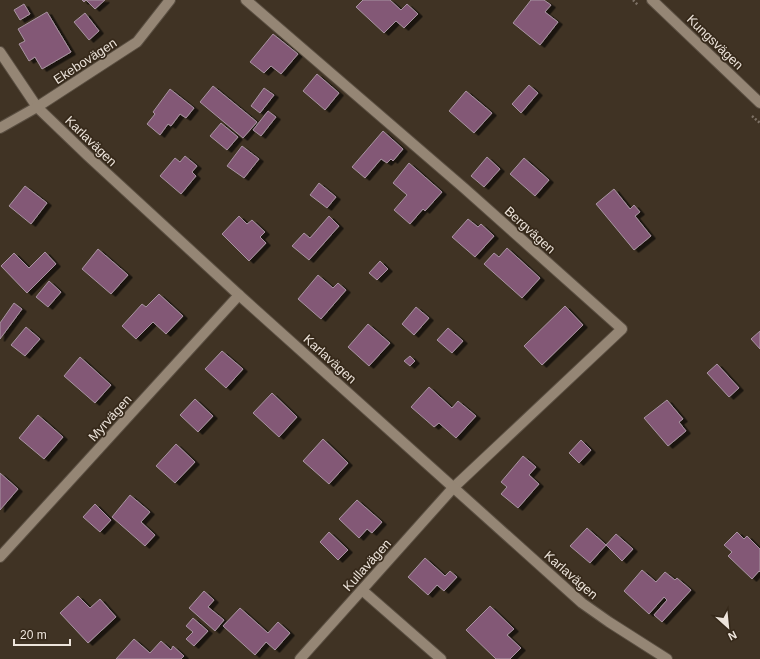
<svg xmlns="http://www.w3.org/2000/svg" width="760" height="659" font-family="Helvetica,sans-serif">
<defs>
<filter id="shadow"><feDropShadow dx="4.5" dy="2.5" stdDeviation="0" flood-color="#0009"/></filter>
</defs>
<rect width="100%" height="100%" fill="#403324"/>
<!-- building -->
<g fill="#835976" stroke="#a894a1" filter="url(#shadow)">
<polygon points="82,0 105,0 95,9 86,0 84,2"/>
<polygon points="363,0 390,0 401,10 407,4 418,14 404,28 396,21 384,33 356,7"/>
<polygon points="531,0 544,0 551,5 545,12 558,22 540,45 513,23"/>
<polygon points="24,4 30,14 20,20 14,10"/>
<polygon points="47,12 71,52 42,69 35,57 29,61 19,44 25,41 18,29"/>
<polygon points="85,13 99,31 89,40 74,22"/>
<polygon points="273,34 298,54 281,74 271,66 264,73 250,62"/>
<polygon points="317,74 339,93 325,110 303,91"/>
<polygon points="529,85 538,93 521,113 512,104"/>
<polygon points="213,86 257,122 243,138 200,102"/>
<polygon points="264,88 274,95 260,113 251,106"/>
<polygon points="170,89 194,108 186,118 180,114 171,126 168,124 160,135 147,124 155,114 153,112"/>
<polygon points="466,91 492,113 474,133 449,111"/>
<polygon points="268,111 276,117 261,136 253,130"/>
<polygon points="221,123 238,137 227,150 210,136"/>
<polygon points="383,131 403,149 393,161 391,159 387,163 381,159 365,178 352,167"/>
<polygon points="242,146 259,159 244,178 227,166"/>
<polygon points="185,156 197,166 192,172 196,176 181,194 160,176 175,158 180,162"/>
<polygon points="487,157 500,169 484,187 471,176"/>
<polygon points="524,158 549,180 535,196 510,174"/>
<polygon points="409,163 442,192 425,211 423,209 410,224 394,210 407,195 393,183"/>
<polygon points="319,183 336,197 327,208 310,195"/>
<polygon points="25,186 47,203 31,224 9,206"/>
<polygon points="614,189 630,209 634,205 640,212 635,216 651,236 634,250 596,204"/>
<polygon points="239,216 247,224 252,220 265,232 260,237 266,243 249,261 222,234"/>
<polygon points="329,216 339,226 309,260 292,246 304,233 310,238"/>
<polygon points="468,219 478,227 481,224 494,236 475,257 452,237"/>
<polygon points="507,248 540,278 522,298 484,264 494,253 499,257"/>
<polygon points="98,249 128,275 111,294 82,269"/>
<polygon points="45,252 56,264 27,293 1,266 14,253 29,268"/>
<polygon points="380,261 388,269 377,280 369,273"/>
<polygon points="318,275 333,288 338,283 346,290 321,319 298,299"/>
<polygon points="49,281 61,292 48,307 36,297"/>
<polygon points="159,294 183,316 166,334 153,322 136,339 122,326 142,304 146,307"/>
<polygon points="14,303 22,309 0,339 0,323"/>
<polygon points="565,306 583,325 542,365 524,346"/>
<polygon points="416,307 429,318 414,335 402,324"/>
<polygon points="368,324 390,343 369,366 348,347"/>
<polygon points="26,327 40,339 25,356 11,345"/>
<polygon points="448,328 463,341 452,353 437,340"/>
<polygon points="760,331 760,349 751,339"/>
<polygon points="222,351 243,369 226,388 205,369"/>
<polygon points="410,356 415,361 410,366 404,361"/>
<polygon points="80,357 111,385 95,403 64,376"/>
<polygon points="717,364 739,388 729,397 707,373"/>
<polygon points="429,387 452,408 458,401 476,416 456,438 439,423 434,427 411,407"/>
<polygon points="272,393 297,417 279,437 253,413"/>
<polygon points="195,399 213,416 198,432 180,415"/>
<polygon points="667,400 683,419 679,422 686,431 668,446 644,418"/>
<polygon points="38,415 63,437 44,459 19,438"/>
<polygon points="323,439 348,463 329,484 303,461"/>
<polygon points="581,440 591,450 579,463 569,453"/>
<polygon points="176,444 195,462 175,483 156,466"/>
<polygon points="523,456 536,467 529,475 539,484 518,508 501,494 507,487 501,482"/>
<polygon points="0,473 18,489 0,510"/>
<polygon points="130,495 150,512 141,522 155,535 145,546 112,517"/>
<polygon points="357,500 382,522 372,533 367,529 359,538 339,519"/>
<polygon points="95,504 111,520 100,532 83,517"/>
<polygon points="587,528 606,545 590,563 570,546"/>
<polygon points="329,532 348,550 338,560 320,542"/>
<polygon points="737,532 744,539 747,536 760,549 760,572 759,571 752,579 728,556 732,552 724,545"/>
<polygon points="616,534 633,549 622,561 606,545"/>
<polygon points="425,558 445,576 450,571 457,577 444,591 437,585 428,595 408,577"/>
<polygon points="642,570 656,582 665,572 675,580 677,578 691,590 662,622 654,615 667,600 664,597 649,614 624,591"/>
<polygon points="204,591 214,600 208,607 224,620 215,631 189,608"/>
<polygon points="78,596 90,608 100,599 116,617 88,643 60,613"/>
<polygon points="490,606 514,629 507,635 521,648 510,659 496,659 466,630"/>
<polygon points="240,608 268,633 278,622 290,633 275,650 266,642 255,655 223,626"/>
<polygon points="193,618 208,631 194,646 186,639 193,632 186,626"/>
<polygon points="134,639 150,653 161,641 171,650 173,646 184,656 181,659 116,659"/>
</g>
<g fill="none" stroke-linecap="round" stroke-linejoin="round">
<defs>
<g id="minor">
<polyline points="246,0 464,188 622,329 453,488 300,659"/>
<polyline points="652,0 760,103"/>
<polyline points="0,52 37,107 88,156 239,295 582,603 609,622 667,659"/>
<polyline points="0,128 37,107 137,42 170,0"/>
<polyline points="0,557 239,295"/>
<polyline points="362,590 441,659"/>
</g>
</defs>
<!-- minor casing -->
<use href="#minor" stroke="#5a4f42" stroke-width="12"/>
<!-- path -->
<g stroke="#7d7165" stroke-width="2.5" stroke-dasharray="2 2" stroke-linecap="butt">
<polyline points="633,0 638,5"/>
<polyline points="752,116 760,123"/>
</g>
<!-- minor -->
<use href="#minor" stroke="#958675" stroke-width="10"/>
</g>
<g text-anchor="middle" dominant-baseline="central" stroke-width="3.5" stroke-linejoin="round" paint-order="stroke">
<!-- street labels -->
<g font-size="13" fill="#ede4db" stroke="#36291a">
<text transform="translate(715 42) rotate(44)">Kungsvägen</text>
<text transform="translate(85 61) rotate(-33)">Ekebovägen</text>
<text transform="translate(91 141) rotate(44)">Karlavägen</text>
<text transform="translate(530 230) rotate(42)">Bergvägen</text>
<text transform="translate(330 359) rotate(42)">Karlavägen</text>
<text transform="translate(110 418) rotate(-48)">Myrvägen</text>
<text transform="translate(367 565) rotate(-48)">Kullavägen</text>
<text transform="translate(571 575) rotate(41)">Karlavägen</text>
</g>
</g>
<!-- north arrow -->
<g transform="translate(728 627) rotate(153)" stroke="#36291a" stroke-width="3" paint-order="stroke">
<path d="M0-3L7 15L0 10L-7 15Z" fill="#ede4db"/>
<text y="-6" font-size="11" font-weight="bold" text-anchor="middle" fill="#ede4db">N</text>
</g>
<!-- scale -->
<path d="M14 639v6h56v-6" fill="none" stroke="#ede4db" stroke-width="2"/>
<text x="20" y="639" font-size="12" fill="#ede4db" stroke="#36291a" stroke-width="3" paint-order="stroke">20 m</text>
</svg>
